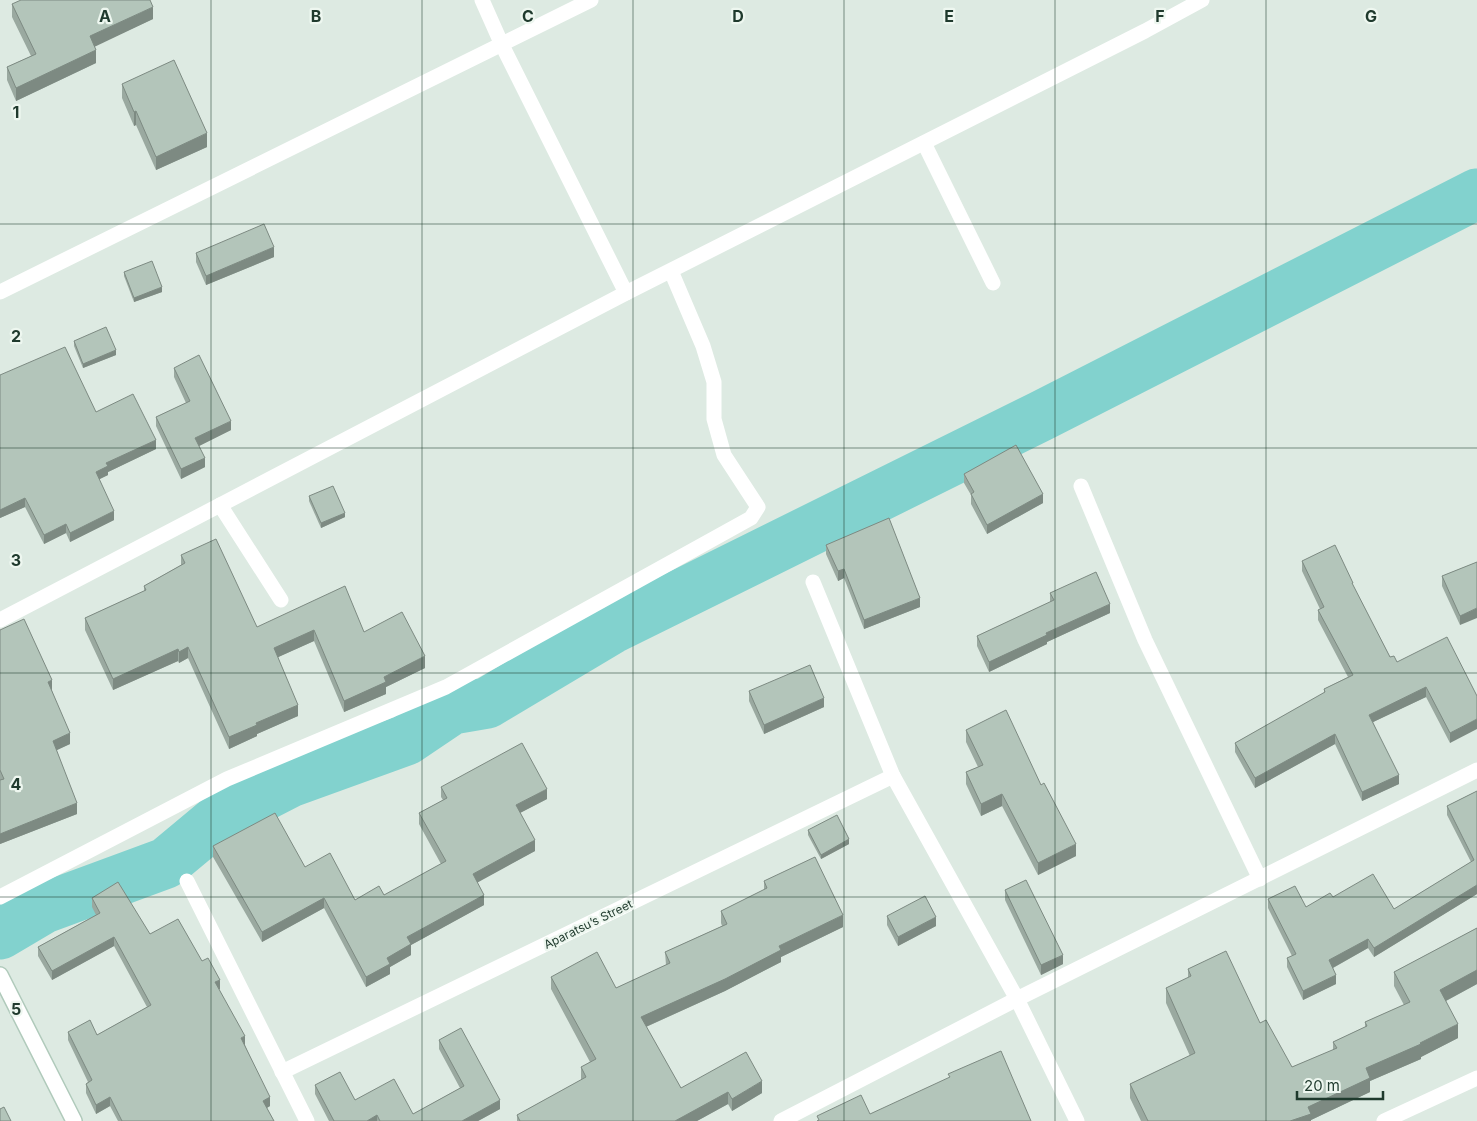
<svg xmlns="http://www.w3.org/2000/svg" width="1477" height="1121" font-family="Inter,sans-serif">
<rect width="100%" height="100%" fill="#ddeae2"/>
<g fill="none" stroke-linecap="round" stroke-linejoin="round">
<!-- river -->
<polyline stroke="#82d2ce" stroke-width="51" points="0,934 44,908 166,863 220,818 290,782 406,740 452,709 487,703 611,629 1041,416 1477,194"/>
<defs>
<polyline id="secondary" points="0,975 74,1121"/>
</defs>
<!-- secondary casing -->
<use href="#secondary" stroke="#b0cabb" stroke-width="18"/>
<!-- street -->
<g stroke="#fff" stroke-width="15">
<polyline points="482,0 502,45 626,293"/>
<polyline points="924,143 993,283"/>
<polyline points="0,292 591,0"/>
<polyline points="1081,486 1145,640 1260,879"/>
<polyline points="220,505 281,600"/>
<polyline points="813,582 893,776 1017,999 1077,1121"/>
<polyline points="0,620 626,293 1145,31 1202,0"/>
<polyline points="187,881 307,1121"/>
<polyline points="0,897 227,779 446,687 751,518 758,507 724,455 714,419 714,382 703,346 671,271"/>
<polyline points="282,1072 893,776"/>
<polyline points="781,1121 1017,999 1477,770"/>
<polyline points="1384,1121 1477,1078"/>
</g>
<!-- secondary -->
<use href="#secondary" stroke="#fff" stroke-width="15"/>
</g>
<!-- wall -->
<g fill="#9aa9a0">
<polygon points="12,4 153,19 94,46 96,63 16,101 7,80 7,67 31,56 12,17"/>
<polygon points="122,84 207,147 156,170 136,125 134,126 122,98"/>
<polygon points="196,253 274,257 206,285 196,262"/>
<polygon points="124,272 162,292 134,302 124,276"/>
<polygon points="74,341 116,355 83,368 74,346"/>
<polygon points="174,368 231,430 199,446 205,467 181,479 156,426 156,417 186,403 174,377"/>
<polygon points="0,375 96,412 156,449 108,472 108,475 99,479 114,520 70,542 66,533 44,544 25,507 0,518"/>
<polygon points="964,474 1043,503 987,534 971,504 971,495 964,483"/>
<polygon points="309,496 345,517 321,528 309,501"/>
<polygon points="826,545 920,607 864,629 844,578 838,581 826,554"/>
<polygon points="181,555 257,627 364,632 425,668 386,687 386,694 344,712 314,641 278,657 298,716 257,734 257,736 229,749 188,658 179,663 178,661 113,690 85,630 85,618 144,591 144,586 181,565"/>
<polygon points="1302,561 1353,586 1390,657 1397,662 1477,696 1450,743 1426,697 1373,722 1399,784 1362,801 1335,744 1255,788 1235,752 1235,743 1324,693 1324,689 1348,677 1318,620 1318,610 1320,609 1302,571"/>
<polygon points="1477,562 1460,625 1442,586 1442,576"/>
<polygon points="1050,593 1110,613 1047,642 1047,644 989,672 977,646 977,636 1050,602"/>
<polygon points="0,630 52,691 70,744 56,750 77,814 0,844"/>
<polygon points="749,691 824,707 764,734 749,701"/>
<polygon points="966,730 1041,785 1076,856 1038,875 1002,806 981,816 966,784 966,772 978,767 966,742"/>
<polygon points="441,787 547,799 520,813 535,851 477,882 484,905 411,945 411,955 390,967 390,974 366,987 324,908 262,942 213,857 213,846 305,867 355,900 384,895 441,864 419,824 419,813 443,800 441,797"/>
<polygon points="1477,791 1477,894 1374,957 1368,948 1333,968 1336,984 1303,1000 1287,967 1287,958 1292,956 1268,908 1268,899 1306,907 1333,897 1394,909 1471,862 1447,815 1447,806"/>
<polygon points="808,830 849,844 821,859 808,835"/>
<polygon points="764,881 843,927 781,957 781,962 725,991 646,1027 681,1088 762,1093 732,1111 728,1104 697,1121 517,1121 517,1115 581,1080 581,1067 590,1062 551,989 551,977 616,988 666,965 665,952 722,926 721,923 721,911 764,890"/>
<polygon points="1005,890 1063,964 1041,975 1005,900"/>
<polygon points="92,898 150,934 202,961 220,989 219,989 245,1045 270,1106 267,1108 274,1121 118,1121 110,1106 96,1114 86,1093 86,1084 88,1082 68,1040 68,1032 97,1035 147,1007 114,946 52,980 38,956 38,947 96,915 92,907"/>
<polygon points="887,916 936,926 898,946 887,925"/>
<polygon points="1477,928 1477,984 1446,1001 1458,1038 1421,1057 1421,1059 1370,1081 1370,1092 1311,1120 1311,1121 1141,1121 1130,1098 1130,1084 1190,1056 1166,1003 1166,988 1188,978 1188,969 1260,1023 1292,1067 1333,1050 1333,1042 1365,1027 1365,1022 1404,1005 1394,986 1394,972"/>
<polygon points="439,1040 500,1109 478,1121 329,1121 315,1094 315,1085 355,1100 413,1114 460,1088 439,1049"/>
</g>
<!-- shaded-wall -->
<g fill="#7d8a82">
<polygon points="153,7 153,19 90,49 90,36"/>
<polygon points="96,50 96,63 16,101 16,88"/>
<polygon points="136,111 136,125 134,126 134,112"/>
<polygon points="207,133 207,147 156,170 156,157"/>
<polygon points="274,247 274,257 206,285 206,276"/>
<polygon points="162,287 162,292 134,302 134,298"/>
<polygon points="116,350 116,355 83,368 83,364"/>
<polygon points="231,421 231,430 195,448 195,438"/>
<polygon points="156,440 156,449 108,472 108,475 96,481 96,472 106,463"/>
<polygon points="205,458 205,467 181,479 181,469"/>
<polygon points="1043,494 1043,503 987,534 987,525"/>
<polygon points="25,498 25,507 0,518 0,510"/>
<polygon points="114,511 114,520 70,542 70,533"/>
<polygon points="345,513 345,517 321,528 321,523"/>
<polygon points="66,524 66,533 44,544 44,535"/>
<polygon points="844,569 844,578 838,581 838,571"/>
<polygon points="920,598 920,607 864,629 864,620"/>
<polygon points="1110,604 1110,613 1047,642 1047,644 989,672 989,662 1046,633"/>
<polygon points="1477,608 1477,618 1460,625 1460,616"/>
<polygon points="314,630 314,641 274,659 274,648"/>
<polygon points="188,647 188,658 179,663 179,652"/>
<polygon points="178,649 178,661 113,690 113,679"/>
<polygon points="425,656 425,668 386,687 386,694 344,712 344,701 384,677"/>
<polygon points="52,680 52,691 48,693 48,682"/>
<polygon points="1426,687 1426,697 1369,724 1369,715"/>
<polygon points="824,698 824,707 764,734 764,725"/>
<polygon points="298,705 298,716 257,734 257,736 229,749 229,737 256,723"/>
<polygon points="1477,719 1477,729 1450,743 1450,733"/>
<polygon points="70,733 70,744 53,752 53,741"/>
<polygon points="1335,734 1335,744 1255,788 1255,778"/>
<polygon points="1399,775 1399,784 1362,801 1362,792"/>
<polygon points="547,789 547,799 516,815 516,805"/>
<polygon points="1002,794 1002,806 981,816 981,804"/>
<polygon points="77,803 77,814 0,844 0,834"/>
<polygon points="849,839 849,844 821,859 821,855"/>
<polygon points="535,840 535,851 473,885 473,874"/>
<polygon points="1076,844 1076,856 1038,875 1038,863"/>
<polygon points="1477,885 1477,894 1374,957 1374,948"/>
<polygon points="484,895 484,905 411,945 411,955 390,967 390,974 366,987 366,977 387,958 407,937"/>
<polygon points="324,898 324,908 262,942 262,932"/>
<polygon points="843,915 843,927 781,957 781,962 725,991 641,1029 641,1017 779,946"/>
<polygon points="936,917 936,926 898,946 898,937"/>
<polygon points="114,937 114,946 52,980 52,971"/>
<polygon points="1368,939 1368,948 1329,970 1329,960"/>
<polygon points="1063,955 1063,964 1041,975 1041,965"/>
<polygon points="1477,970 1477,984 1440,1004 1440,990"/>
<polygon points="1336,975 1336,984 1303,1000 1303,991"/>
<polygon points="220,980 220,989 215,991 215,982"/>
<polygon points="1458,1024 1458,1038 1421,1057 1421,1059 1370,1081 1370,1092 1311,1120 1311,1121 1290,1121 1308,1107 1366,1068 1420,1043"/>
<polygon points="245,1036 245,1045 241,1047 241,1038"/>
<polygon points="762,1081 762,1093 732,1111 732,1099"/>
<polygon points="728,1092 728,1104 697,1121 675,1121"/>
<polygon points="110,1097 110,1106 96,1114 96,1105"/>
<polygon points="270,1097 270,1106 263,1110 263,1101"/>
<polygon points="500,1100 500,1109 478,1121 462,1121"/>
<polygon points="377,1115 377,1121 367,1121"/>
</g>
<!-- building -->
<g fill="#b3c5ba" stroke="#7d8a82">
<polygon points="21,0 150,0 153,7 90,36 96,50 16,88 7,67 36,54 12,4"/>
<polygon points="174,60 207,133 156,157 136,111 134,112 122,84"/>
<polygon points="264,224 274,247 206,276 196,253"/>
<polygon points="152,261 162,287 134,298 124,272"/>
<polygon points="106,327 116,350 83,364 74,341"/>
<polygon points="65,347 96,412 133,394 156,440 106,463 108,466 96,472 114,511 70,533 66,524 44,535 25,498 0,510 0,375"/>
<polygon points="199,355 231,421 195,438 205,458 181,469 156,417 190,401 174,368"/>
<polygon points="1016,445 1043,494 987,525 971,494 974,492 964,474"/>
<polygon points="333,486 345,513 321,523 309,496"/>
<polygon points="889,518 920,598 864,620 844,569 838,571 826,545"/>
<polygon points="216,539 257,627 345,586 364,632 402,612 425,656 384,677 386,682 344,701 314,630 274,648 298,705 256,723 257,725 229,737 188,647 179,652 178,649 113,679 85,618 146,590 144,586 185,563 181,555"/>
<polygon points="1335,545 1353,583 1352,583 1390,657 1394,656 1397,662 1447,637 1477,696 1477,719 1450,733 1426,687 1369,715 1399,775 1362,792 1335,734 1255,778 1235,743 1325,692 1324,689 1353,675 1318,610 1324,607 1302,561"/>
<polygon points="1477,562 1477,608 1460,616 1442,576"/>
<polygon points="1096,572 1110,604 1046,633 1047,635 989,662 977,636 1054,600 1050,593"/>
<polygon points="24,619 52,680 48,682 70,733 53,741 77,803 0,834 0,780 4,779 0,770 0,630"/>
<polygon points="810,665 824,698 764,725 749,691"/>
<polygon points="1006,710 1041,785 1044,783 1076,844 1038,863 1002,794 981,804 966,772 983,765 966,730"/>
<polygon points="522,743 547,789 516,805 535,840 473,874 484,895 407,937 411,944 387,958 390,964 366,977 324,898 262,932 213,846 275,813 305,867 330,853 355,900 379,886 384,895 446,861 419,813 447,798 441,787"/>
<polygon points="1477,791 1477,885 1374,948 1368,939 1329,960 1336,975 1303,991 1287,958 1296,954 1268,899 1295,886 1306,907 1330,893 1333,897 1373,874 1394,909 1474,860 1447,806"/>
<polygon points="837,815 849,839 821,855 808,830"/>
<polygon points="815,857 843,915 779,946 781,950 725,979 641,1017 681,1088 746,1052 762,1081 732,1099 728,1092 675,1121 520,1121 517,1115 586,1077 581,1067 596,1059 551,977 597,952 616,988 670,963 665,952 727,924 721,911 767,888 764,881"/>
<polygon points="1026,880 1063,955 1041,965 1005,890"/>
<polygon points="118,882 150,934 178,919 202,961 208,958 220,980 215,982 245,1036 241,1038 270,1097 263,1101 274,1121 122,1121 110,1097 96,1105 86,1084 92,1080 68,1032 90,1020 97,1035 151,1005 114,937 52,971 38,947 100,913 92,898"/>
<polygon points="925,896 936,917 898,937 887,916"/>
<polygon points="1477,928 1477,970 1440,990 1458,1024 1420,1043 1421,1044 1366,1068 1370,1078 1308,1107 1311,1114 1290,1121 1148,1121 1130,1084 1195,1053 1166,988 1191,976 1188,969 1226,951 1260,1023 1266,1020 1292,1067 1337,1048 1333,1042 1367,1026 1365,1022 1410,1002 1394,972"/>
<polygon points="461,1028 500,1100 462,1121 380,1121 377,1115 367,1121 334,1121 315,1085 340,1072 355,1100 394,1079 413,1114 464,1086 439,1040"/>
<polygon points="1001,1051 1031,1121 817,1121 819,1120 817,1116 861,1095 870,1114 950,1077 948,1074"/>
<polygon points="4,1107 11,1121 0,1121 0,1109"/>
</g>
<!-- grid -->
<path fill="none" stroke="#1f3a2d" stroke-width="1" stroke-opacity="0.55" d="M211,0V1121M422,0V1121M633,0V1121M844,0V1121M1055,0V1121M1266,0V1121M0,224H1477M0,448H1477M0,673H1477M0,897H1477"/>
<g text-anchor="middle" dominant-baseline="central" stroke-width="4.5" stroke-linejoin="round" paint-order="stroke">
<!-- street labels -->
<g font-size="12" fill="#1f3a2d" stroke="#eef7f0">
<text transform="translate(588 924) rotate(-26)">Aparatsu’s Street</text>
</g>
</g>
<g font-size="16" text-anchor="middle" font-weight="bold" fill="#1f3a2d" stroke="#eef7f0" stroke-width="4.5" stroke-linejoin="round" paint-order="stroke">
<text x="105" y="22">A</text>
<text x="316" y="22">B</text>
<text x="528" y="22">C</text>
<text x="738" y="22">D</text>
<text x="949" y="22">E</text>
<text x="1160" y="22">F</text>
<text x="1371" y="22">G</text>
<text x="16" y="118">1</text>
<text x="16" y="342">2</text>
<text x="16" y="566">3</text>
<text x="16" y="790">4</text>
<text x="16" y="1015">5</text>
</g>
<!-- scale -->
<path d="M1297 1091v8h86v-8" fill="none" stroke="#1f3a2d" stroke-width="2.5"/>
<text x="1304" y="1091" font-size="15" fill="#1f3a2d" stroke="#eef7f0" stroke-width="4" paint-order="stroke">20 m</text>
</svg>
